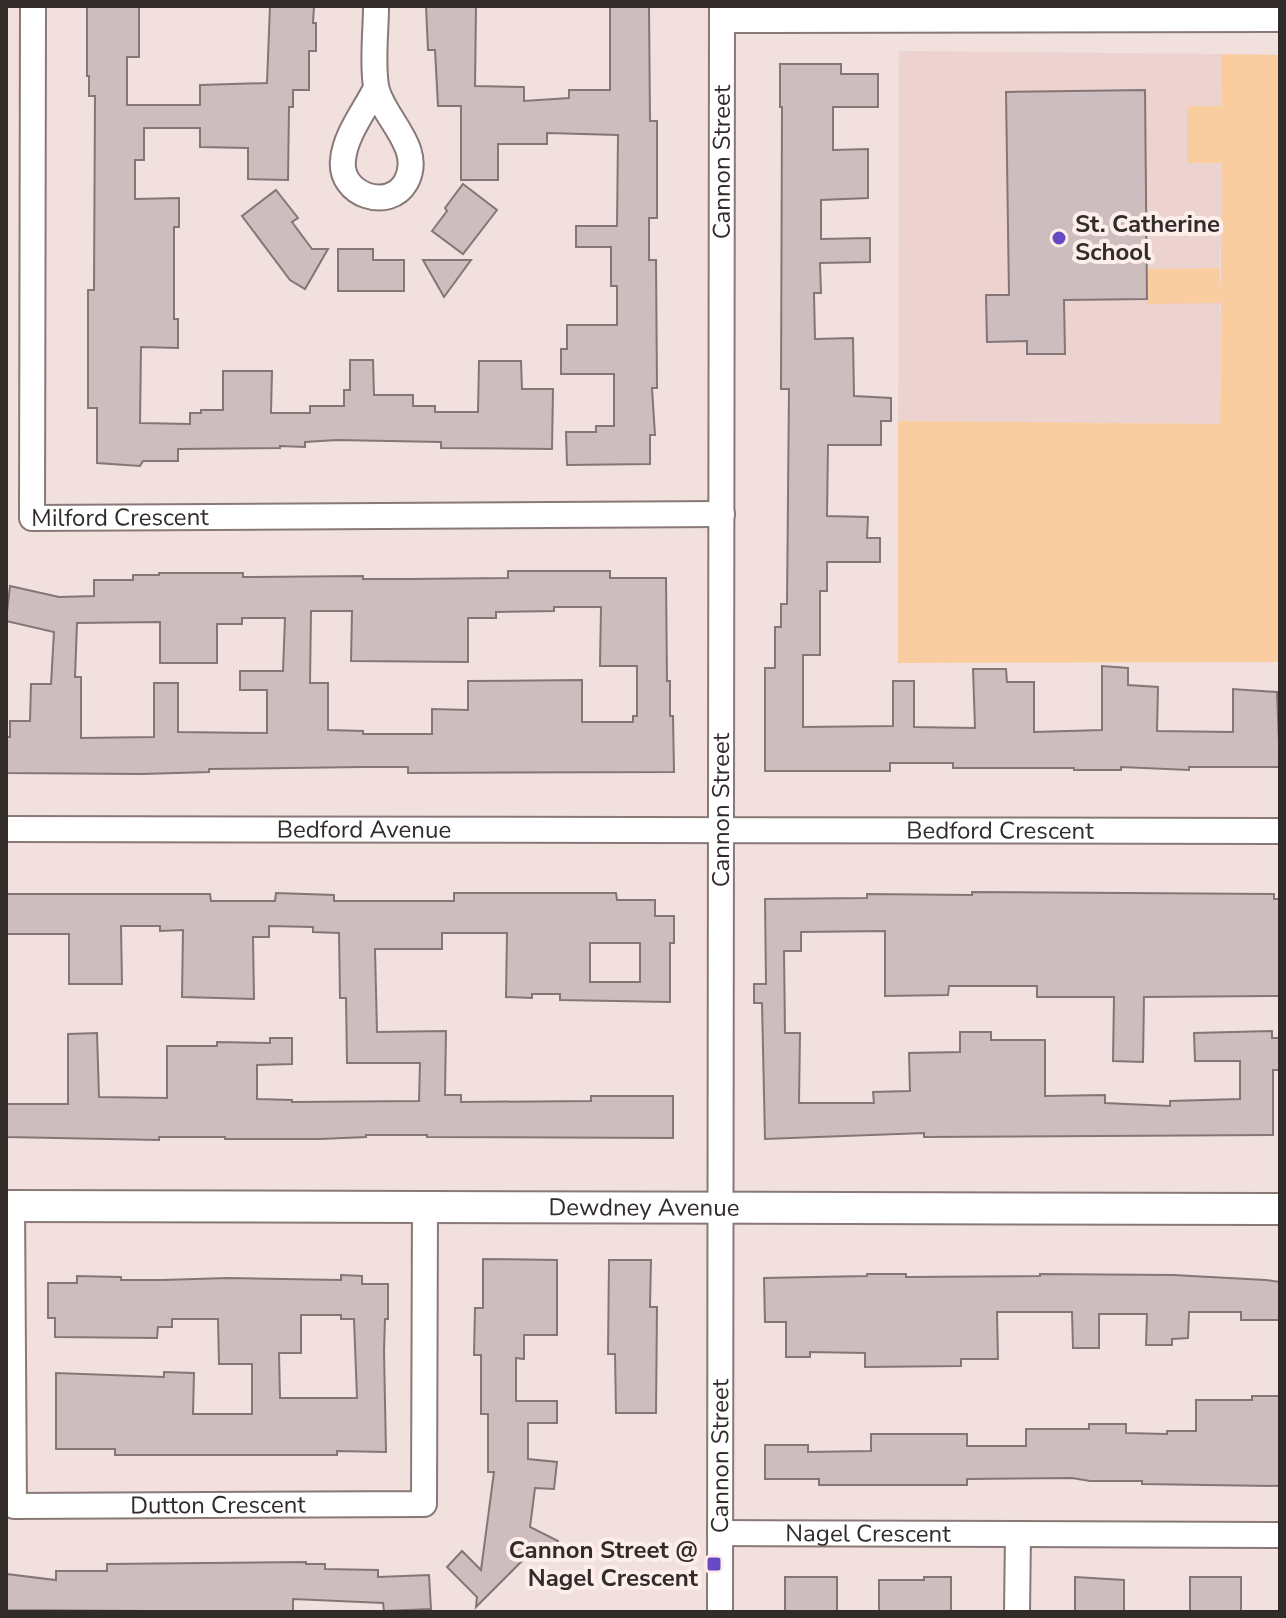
<svg xmlns="http://www.w3.org/2000/svg" width="1286" height="1618" font-family="'Nunito Sans',sans-serif">
<rect width="100%" height="100%" fill="#f1e0de"/>
<!-- built -->
<polygon fill="#ecd3cf" points="899,51 1221,54 1220,424 898,421"/>
<!-- green -->
<polygon fill="#facda1" points="1221,54 1280,55 1280,662 898,663 898,421 1220,424 1221,303 1148,304 1148,269 1219,268 1221,290 1221,163 1187,163 1187,106 1221,106"/>
<!-- building -->
<g fill="#cdbdbf" stroke="#847577" stroke-width="2" fill-rule="evenodd">
<polygon points="87,6 139,6 139,57 127,57 127,105 200,105 200,85 267,83 270,6 314,6 313,23 316,23 316,51 309,51 309,90 293,90 293,107 289,107 288,180 248,179 248,148 200,147 200,128 144,128 144,160 135,160 135,199 179,198 179,227 174,227 174,319 178,319 178,348 141,347 140,423 190,424 190,413 201,413 201,410 223,410 223,371 272,371 271,413 310,413 310,406 344,406 344,390 350,390 350,360 373,360 374,395 413,395 413,406 435,406 435,412 478,412 479,361 521,361 522,389 553,389 552,449 441,448 441,442 337,440 305,442 305,447 280,446 280,448 178,449 178,461 143,461 140,466 97,463 97,408 88,408 88,290 94,290 95,96 89,96 89,76 87,76"/>
<polygon points="426,6 476,6 475,86 524,87 524,101 569,98 569,90 610,90 610,7 649,6 650,121 657,121 657,218 649,218 649,260 656,260 657,388 652,388 655,435 650,435 650,464 567,465 566,432 596,432 596,426 614,426 614,374 561,374 561,349 567,349 567,325 617,325 617,286 611,286 611,247 576,247 576,226 617,226 618,135 547,133 547,144 498,144 498,180 461,180 461,106 438,106 435,50 428,50"/>
<polygon points="780,64 841,64 841,74 878,74 878,107 833,107 833,150 868,149 868,198 821,200 821,239 870,238 870,262 820,263 821,293 814,293 815,339 853,338 854,396 891,398 891,421 881,421 881,445 828,445 827,516 868,517 867,538 880,538 880,562 827,562 827,591 820,591 820,655 803,655 803,727 893,726 893,681 914,681 914,727 975,728 973,669 1006,669 1007,682 1034,682 1034,732 1102,730 1102,666 1128,668 1128,685 1158,687 1157,731 1233,732 1233,689 1277,692 1280,767 1189,767 1189,770 1121,767 1121,770 1074,770 1074,768 953,768 953,763 890,763 890,771 765,771 765,668 775,668 775,627 781,627 781,604 787,604 789,389 781,389 782,107 780,107"/>
<polygon points="1145,90 1147,299 1064,300 1065,354 1027,354 1027,341 987,342 986,295 1009,295 1006,92"/>
<polygon points="463,184 497,210 463,254 432,231 447,211 445,208"/>
<polygon points="276,190 298,218 292,222 312,249 328,249 305,289 290,280 242,216"/>
<polygon points="338,249 373,249 373,260 404,260 404,291 338,291"/>
<polygon points="423,260 471,260 444,297"/>
<path d="M508,571H610V578H666L667,681H670V716H673L674,772L408,773V767H363L209,769V772L142,774L6,773V737H10V721H30L31,684H51L54,632L6,621L10,586L59,597L94,596V580H133V575H159V573H243V577L363,576V579H408L508,578ZM554,607H601L600,666H637V716H633V722H582V680L468,681V710L432,709V734H363V731L328,730V683H310L311,611H352L351,661L468,662V618H496V612L554,611ZM242,618H285L283,671H240V690H267V733L178,732V683H154V737L81,738V677H75L77,623L160,622V663H217V624H242Z"/>
<polygon points="972,892 1274,894 1274,899 1280,899 1280,996 1144,997 1143,1062 1113,1061 1114,997 1037,997 1037,986 949,986 948,995 885,996 885,931 801,932 801,951 784,951 785,1033 800,1033 799,1103 874,1103 873,1092 910,1091 909,1053 960,1052 960,1032 991,1032 991,1040 1045,1040 1045,1096 1105,1095 1105,1103 1170,1106 1170,1101 1240,1099 1240,1061 1195,1061 1194,1033 1272,1031 1272,1038 1280,1038 1280,1070 1273,1070 1273,1135 924,1137 924,1133 765,1139 762,1003 754,1003 754,984 766,984 765,899 867,898 867,894 972,895"/>
<path d="M276,893L334,895V901H454V893H616L617,900H655V916H674V943H670V1002L560,1000V994H532V998L506,997L507,933H442V949H375L377,1032L446,1031L445,1095H461V1102L591,1101V1096H673V1138L427,1137V1135H366V1137L320,1139H225V1137H159V1140L6,1137V1104H68V1034L97,1033L99,1097L167,1098V1046H217V1042L270,1043V1038H292V1064L257,1065V1099L292,1100V1102L419,1101L420,1063H347L346,998H340L339,933L313,932V927L269,926V937H253L254,999L182,997L183,930L160,931V926H121L122,984H69V934H6V894H210L211,901H275ZM590,943H640V982H590Z"/>
<polygon points="483,1259 557,1260 557,1335 524,1335 524,1359 516,1358 516,1401 557,1401 557,1423 528,1423 528,1459 557,1462 554,1489 535,1488 530,1527 558,1541 549,1561 531,1552 476,1607 477,1597 447,1567 462,1551 481,1570 494,1472 488,1472 488,1414 481,1414 481,1355 474,1355 475,1308 483,1308"/>
<polygon points="609,1260 651,1260 650,1307 657,1307 656,1413 616,1413 615,1354 608,1354"/>
<polygon points="867,1274 906,1274 906,1277 1040,1276 1040,1274 1173,1275 1266,1280 1280,1282 1280,1320 1241,1320 1241,1312 1189,1312 1188,1338 1172,1339 1172,1345 1146,1345 1147,1314 1099,1314 1099,1348 1073,1348 1072,1312 997,1312 998,1359 961,1359 961,1366 865,1367 865,1353 810,1352 810,1357 786,1357 786,1322 765,1322 764,1278 867,1276"/>
<path d="M341,1275L362,1276V1284H388V1319H385L384,1351L386,1452L337,1451V1455H115V1449H56V1373L164,1377V1372L194,1373L193,1414H252V1364H219L218,1319H172V1327H158L157,1338L55,1337V1318H48V1283H77V1276L121,1277V1280H162L228,1278L341,1280ZM301,1315H341V1319H354L357,1398H280L279,1353H301Z"/>
<polygon points="1252,1396 1280,1396 1280,1486 1142,1484 1142,1481 1090,1481 1072,1478 967,1479 967,1485 819,1485 819,1479 765,1479 765,1445 808,1445 808,1452 871,1451 871,1434 967,1434 967,1446 1026,1446 1026,1429 1089,1429 1089,1424 1126,1424 1126,1433 1167,1434 1167,1431 1196,1431 1196,1400 1252,1400"/>
<polygon points="306,1562 306,1564 325,1564 325,1569 378,1570 378,1577 429,1575 431,1609 384,1611 383,1603 293,1599 293,1612 6,1610 6,1574 56,1580 56,1571 107,1571 107,1564"/>
<rect x="785" y="1577" width="52" height="35"/>
<polygon points="924,1577 951,1577 951,1612 879,1612 879,1580 924,1580"/>
<polygon points="1075,1577 1124,1580 1124,1612 1075,1612"/>
<rect x="1190" y="1577" width="51" height="35"/>
</g>
<g fill="none" stroke-linecap="round" stroke-linejoin="round">
<defs>
<g id="minor">
<path id="s1" d="M33,6L32,518L722,514"/>
<path d="M376,6C376,32 372,61 376,86C381,117 425,147 406,182C389,212 339,195 343,160C345,135 365,110 376,88"/>
<polyline points="722,20 1280,19"/>
<path id="s2" d="M6,829L1280,831"/>
<path id="s3" d="M12,1206L14,1506L424,1504L425,1207"/>
<path id="s4" d="M720,1533L1280,1535"/>
<path id="s5" d="M720,1612L722,6"/>
<polyline points="1017,1612 1018,1534"/>
</g>
<g id="tertiary">
<path id="s6" d="M6,1206L1280,1209"/>
</g>
</defs>
<!-- minor casing -->
<use href="#minor" stroke="#887977" stroke-width="28"/>
<!-- tertiary casing -->
<use href="#tertiary" stroke="#887977" stroke-width="34"/>
<!-- minor -->
<use href="#minor" stroke="#fff" stroke-width="24"/>
<!-- tertiary -->
<use href="#tertiary" stroke="#fff" stroke-width="30"/>
</g>
<!-- markers -->
<g fill="#654ac3" stroke="#feeeeb" stroke-width="3">
<circle cx="1059" cy="238" r="8"/>
<rect x="706" y="1556" width="16" height="16" rx="4"/>
</g>
<g text-anchor="middle" dominant-baseline="central" stroke-width="8" stroke-linejoin="round" paint-order="stroke">
<!-- street labels -->
<g font-size="24" fill="#312b2a" stroke="#feeeeb">
<text stroke="none"><textPath href="#s5" startOffset="1450">Cannon Street</textPath></text>
<text stroke="none"><textPath href="#s1" startOffset="600">Milford Crescent</textPath></text>
<text stroke="none"><textPath href="#s5" startOffset="802">Cannon Street</textPath></text>
<text stroke="none"><textPath href="#s2" startOffset="358">Bedford Avenue</textPath></text>
<text stroke="none"><textPath href="#s2" startOffset="994">Bedford Crescent</textPath></text>
<text stroke="none"><textPath href="#s6" startOffset="638">Dewdney Avenue</textPath></text>
<text stroke="none"><textPath href="#s5" startOffset="156">Cannon Street</textPath></text>
<text stroke="none"><textPath href="#s3" startOffset="504">Dutton Crescent</textPath></text>
<text stroke="none"><textPath href="#s4" startOffset="148">Nagel Crescent</textPath></text>
</g>
<!-- poi labels -->
<g font-size="24" font-weight="bold" fill="#312b2a" stroke="#feeeeb" text-anchor="start">
<text x="1075" y="224">St. Catherine<tspan x="1075" dy="28">School</tspan></text>
<text x="698" y="1550" text-anchor="end">Cannon Street @<tspan x="698" dy="28">Nagel Crescent</tspan></text>
</g>
</g>
<!-- border -->
<rect width="1286" height="1618" fill="none" stroke="#312b2a" stroke-width="16"/>
</svg>
